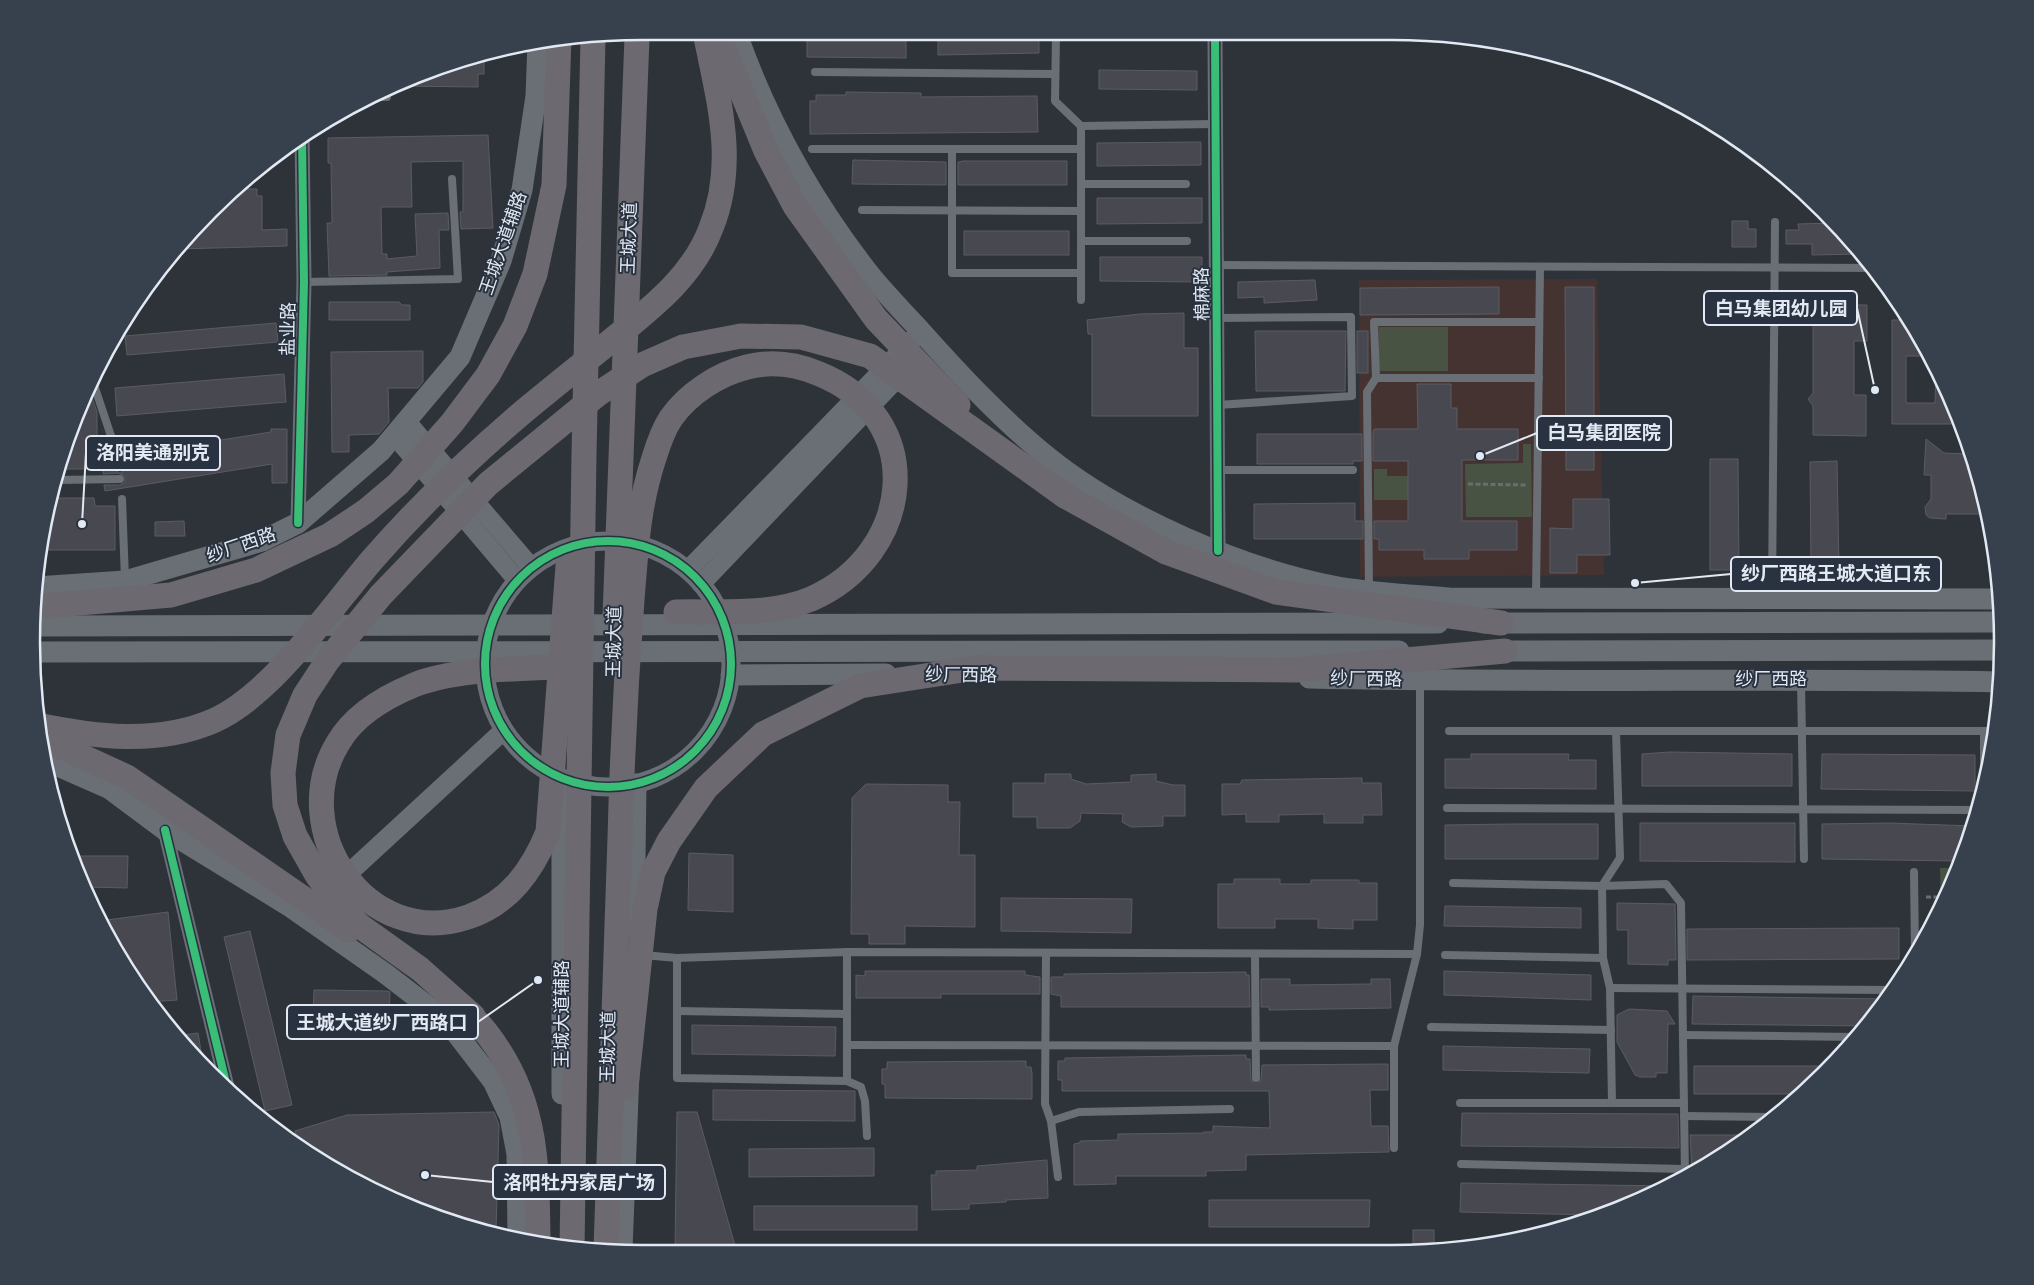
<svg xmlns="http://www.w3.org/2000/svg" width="2034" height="1285" font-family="Jost,'Noto Sans SC',sans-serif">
<rect width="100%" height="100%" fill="#2e333a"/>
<!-- medical -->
<polygon fill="#443331" points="1597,279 1604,575 1360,577 1359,280"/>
<!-- green -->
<g fill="#485344">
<rect x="1379" y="327" width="69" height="44"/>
<polygon points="1523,444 1531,444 1532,517 1466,517 1465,464 1523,463"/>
<polygon points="1374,469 1387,469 1387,476 1408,476 1408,500 1374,500"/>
<polygon points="1940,868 1957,868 1941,909"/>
</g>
<!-- building -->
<g fill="#484851" stroke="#5b5c62">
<polygon points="807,36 906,36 906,58 807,57"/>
<polygon points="938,36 1039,36 1039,53 938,55"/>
<polygon points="484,55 484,74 478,74 478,87 400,86 446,64"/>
<polygon points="1099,70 1197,71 1197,90 1099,89"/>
<polygon points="846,92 921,93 921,97 1037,96 1038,132 810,134 810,101 816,101 816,95 846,95"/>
<polygon points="488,135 493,228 461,229 460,212 463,212 463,161 411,162 412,207 381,207 382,254 387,254 387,259 417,256 415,214 448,213 449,230 439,230 440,268 387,272 387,275 329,276 327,223 332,223 331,163 328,163 328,138"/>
<polygon points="1201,142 1201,165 1097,166 1097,143"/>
<polygon points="853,160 946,162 946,185 852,184"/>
<polygon points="963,161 1067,161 1067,185 958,185 958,162"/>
<polygon points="233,189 257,189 257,196 262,196 262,230 287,229 287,246 178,249"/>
<polygon points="1097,198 1202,198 1202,223 1097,224"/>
<polygon points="1732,221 1748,221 1748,229 1756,229 1756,247 1732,247"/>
<polygon points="1834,223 1851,240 1862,254 1812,255 1812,244 1786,244 1786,230 1799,230 1798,224"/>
<rect x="964" y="231" width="105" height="24"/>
<polygon points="1100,257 1202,257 1202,282 1100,281"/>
<polygon points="1315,280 1317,300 1264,303 1264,297 1238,298 1238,282"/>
<polygon points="1499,287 1499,314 1360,315 1360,288"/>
<polygon points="1565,287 1594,287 1594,470 1566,470"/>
<polygon points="329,302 399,302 402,305 410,305 410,320 329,320"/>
<polygon points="1854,305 1867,305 1867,341 1854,341 1854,395 1866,395 1866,436 1813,435 1813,406 1808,399 1813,393 1813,323 1828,309 1854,309"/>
<polygon points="1184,313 1184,348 1198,348 1198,416 1092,416 1092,334 1088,334 1087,320 1140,314"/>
<polygon points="1892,320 1909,320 1921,337 1929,356 1906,356 1906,403 1935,403 1936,369 1960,424 1892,424"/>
<polygon points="276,323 278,342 127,355 125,336"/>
<polygon points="1255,331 1346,331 1345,391 1256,391"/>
<rect x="1357" y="331" width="11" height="42"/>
<polygon points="423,351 423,382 418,388 388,388 389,422 379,434 349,435 349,452 332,452 331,352"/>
<polygon points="284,374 286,402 117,416 115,388"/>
<polygon points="1417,384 1451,384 1451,408 1457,408 1457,429 1518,429 1518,460 1462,460 1462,521 1517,521 1517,550 1469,550 1469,559 1424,559 1424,550 1379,550 1379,539 1374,539 1374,521 1408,521 1408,461 1373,461 1373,434 1374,429 1418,429"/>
<polygon points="89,389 97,412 97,469 59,469 64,446"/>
<polygon points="271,429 287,429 287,483 272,483 272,464 105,491 104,485 120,485 125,482 125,476 118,473 122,473 121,463 136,462 134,454 271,432"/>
<polygon points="1257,434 1362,434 1362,461 1353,461 1353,464 1257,464"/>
<polygon points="1926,439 1944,453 1967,454 1967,463 1974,462 1986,514 1946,514 1946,519 1930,518 1926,515 1925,507 1931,499 1931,475 1924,475"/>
<polygon points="1710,459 1738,459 1739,570 1710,570"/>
<polygon points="1837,461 1839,568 1811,568 1810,462"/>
<polygon points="103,464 115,464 118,473 103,474"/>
<polygon points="53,498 94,498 95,506 115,506 115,550 43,550"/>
<polygon points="1573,499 1609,499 1610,555 1577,555 1577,573 1550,573 1550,528 1573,529"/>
<polygon points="1355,503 1355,521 1363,521 1363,539 1254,539 1254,504"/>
<polygon points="184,521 185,536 155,536 155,522"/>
<polygon points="1670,752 1792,754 1792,786 1642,786 1642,754"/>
<polygon points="1471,754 1569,754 1568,760 1596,760 1596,789 1445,788 1445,759 1471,759"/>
<polygon points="1822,754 1975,755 1975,791 1821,789"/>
<polygon points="1045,774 1071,774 1071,779 1086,784 1131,782 1131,775 1156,774 1156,781 1173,785 1185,785 1185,816 1163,816 1163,826 1131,827 1122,822 1123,814 1081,813 1080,821 1070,828 1037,828 1037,817 1013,817 1013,783 1045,783"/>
<polygon points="1362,778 1362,783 1381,783 1382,815 1363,815 1363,823 1324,823 1324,814 1279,815 1279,822 1246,822 1246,814 1222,815 1222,784 1240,784 1242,780"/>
<polygon points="866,784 948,785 948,802 960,802 959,855 975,855 975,927 905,926 905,944 869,944 869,934 851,934 852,798"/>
<polygon points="1640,823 1795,823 1795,862 1640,861"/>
<polygon points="1513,824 1598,824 1598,859 1445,859 1445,825"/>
<polygon points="1822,824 1889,823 1973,826 1959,861 1822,859"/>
<polygon points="689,853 733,855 733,912 688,910"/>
<polygon points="73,856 128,856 127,888 85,887"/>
<polygon points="1234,879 1280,879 1280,884 1311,884 1311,880 1359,880 1359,883 1377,883 1377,920 1353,920 1353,929 1318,928 1318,919 1275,919 1275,928 1218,928 1218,884 1234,884"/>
<polygon points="1001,898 1132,899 1131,933 1001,931"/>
<polygon points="1617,903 1675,904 1676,960 1668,960 1668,965 1628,964 1628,930 1617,930"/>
<polygon points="1445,906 1581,908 1581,928 1444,926"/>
<polygon points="168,912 177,1000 149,1002 134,982 99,921"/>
<polygon points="1899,928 1899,959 1687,960 1687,929"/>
<polygon points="250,931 292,1105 265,1111 224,937"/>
<polygon points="865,971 1025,971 1025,975 1040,977 1040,994 941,994 941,998 856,998 856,975 865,976"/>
<polygon points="1444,971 1591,975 1591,1000 1444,995"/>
<polygon points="1246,972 1246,975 1249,975 1250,1007 1061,1007 1061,996 1051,994 1051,977 1064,977 1064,974"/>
<polygon points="1261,979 1290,979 1290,985 1371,984 1371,979 1390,979 1391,1008 1269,1010 1269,1007 1261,1007"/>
<polygon points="314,990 387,991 390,992 389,1019 313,1018"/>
<polygon points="1693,996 1886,999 1866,1026 1692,1024"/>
<polygon points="1629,1009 1667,1011 1675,1024 1668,1024 1667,1073 1656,1073 1656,1077 1640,1077 1635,1075 1617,1042 1617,1015"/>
<polygon points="692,1025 836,1027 835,1056 692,1054"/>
<polygon points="198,1033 203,1064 176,1036"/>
<polygon points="1443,1046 1590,1049 1589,1073 1443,1070"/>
<polygon points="1246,1055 1246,1059 1250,1059 1251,1080 1256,1084 1261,1080 1262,1065 1388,1064 1388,1090 1370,1090 1371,1126 1388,1126 1389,1152 1246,1155 1246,1170 1206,1171 1206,1176 1116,1176 1116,1184 1074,1185 1074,1144 1080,1143 1080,1141 1118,1140 1118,1134 1204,1133 1204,1132 1213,1132 1213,1126 1270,1128 1269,1091 1062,1091 1062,1080 1058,1080 1058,1061 1065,1061 1065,1058"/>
<polygon points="1026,1061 1026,1067 1031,1067 1032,1073 1032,1099 885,1098 885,1084 882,1084 882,1069 887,1069 887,1062"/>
<polygon points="1694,1066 1829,1066 1802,1094 1694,1094"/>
<polygon points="713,1090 855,1091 855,1121 713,1120"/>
<polygon points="494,1112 499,1125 496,1231 409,1207 298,1143 295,1131 347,1115"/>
<polygon points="677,1112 697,1112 736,1249 675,1249"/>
<polygon points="1462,1113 1678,1114 1679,1148 1461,1146"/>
<polygon points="1690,1135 1745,1135 1692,1170"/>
<polygon points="874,1148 874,1176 749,1177 749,1149"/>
<polygon points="1047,1160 1048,1198 1006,1200 1006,1202 969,1204 969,1209 932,1210 931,1175 936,1175 936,1171 977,1170 977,1166"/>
<polygon points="1461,1183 1668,1186 1597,1215 1460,1212"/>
<polygon points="1209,1200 1370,1200 1369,1227 1209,1227"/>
<rect x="754" y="1206" width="163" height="24"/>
<rect x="1413" y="1230" width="21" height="22"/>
</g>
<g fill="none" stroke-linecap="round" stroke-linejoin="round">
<!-- path -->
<g stroke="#6a6e74" stroke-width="3" stroke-dasharray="5 2.5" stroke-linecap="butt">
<polyline points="1468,484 1527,485"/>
<polyline points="1926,897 1946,897"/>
</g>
<!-- service -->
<g stroke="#6a6e75" stroke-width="8">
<polyline points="1056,36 1055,101 1081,126 1081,300"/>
<polyline points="815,72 1055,74"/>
<polyline points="378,97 387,97"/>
<polyline points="1081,126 1215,124"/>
<polyline points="812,149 1081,149"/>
<polyline points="952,149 952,273 1081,273"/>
<polyline points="1081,184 1186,184"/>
<polyline points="862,210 1081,211"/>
<polyline points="1081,241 1187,241"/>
<polyline points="1216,265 1872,268"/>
<polyline points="304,282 458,279 452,179"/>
<polyline points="1218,318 1351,317 1352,396 1218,405"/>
<polyline points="1376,378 1539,378"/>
<polyline points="93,382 112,439 116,456"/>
<polyline points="1218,470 1353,470"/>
<polyline points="57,480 120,479"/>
<polyline points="122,499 125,579"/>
<polyline points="1369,589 1367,392 1376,378 1374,322 1539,322"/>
<polyline points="1536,596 1540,267"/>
<polyline points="1772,597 1775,222"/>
<polyline points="1801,681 1804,859"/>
<polyline points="1449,731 1993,731"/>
<polyline points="1984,731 1984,785"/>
<polyline points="1447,808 1978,810"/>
<polyline points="1914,872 1915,953"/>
<polyline points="1453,883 1602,886 1666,884 1681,903 1685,1175"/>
<polyline points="847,952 847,1081 861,1087 865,1101 867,1136"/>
<polyline points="1046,953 1045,1104 1051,1121 1058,1177"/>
<polyline points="1255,954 1256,1078"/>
<polyline points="643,955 677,958 847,952 1417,954 1420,925 1420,680"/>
<polyline points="1445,955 1603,958"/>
<polyline points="677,958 677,1078 847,1081"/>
<polyline points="1610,988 1892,990"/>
<polyline points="677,1011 847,1014"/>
<polyline points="1431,1027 1611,1030"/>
<polyline points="1683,1035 1856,1037"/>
<polyline points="847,1045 1394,1046"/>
<polyline points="1460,1103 1684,1103"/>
<polyline points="1612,1103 1610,988 1603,958 1602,886 1620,858 1616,731"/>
<polyline points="1684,1116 1773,1117"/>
<polyline points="1051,1121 1079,1112 1230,1109"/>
<polyline points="1394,1148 1394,1046 1417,954"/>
<polyline points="1461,1164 1685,1169"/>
</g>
<!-- minor -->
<g stroke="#6a6e75" stroke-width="15">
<polyline points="1215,36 1218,551"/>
<polyline points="298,523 304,282 302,135"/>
<polyline points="165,830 227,1087"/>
</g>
<!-- tertiary -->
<g stroke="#6a6e75" stroke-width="19">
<polyline points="407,422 531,567"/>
<polyline points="395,436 517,580"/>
<circle cx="608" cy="664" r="123"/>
<polyline points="688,570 913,339"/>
<polyline points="701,584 908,367"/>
<polyline points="337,884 503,731"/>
</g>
<!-- secondary -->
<g stroke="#6a6e75" stroke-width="21">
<path d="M738,37C769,124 813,202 871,276C886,294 903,312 919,329C960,375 1002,420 1049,458C1122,517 1246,570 1338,587C1375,593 1412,595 1449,598L1999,599"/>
<polyline points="36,587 125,581 262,541 298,523 381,451 460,357 501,261 522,190 536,96 538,42"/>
<polyline points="1484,623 1999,622"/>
<polyline points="33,626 1438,623"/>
<polyline points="1489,651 2000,650"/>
<polyline points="34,652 1399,651"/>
<polyline points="731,675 886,674"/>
<path d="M1309,678C1540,683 1771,678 2001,682"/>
<polyline points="44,760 110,789 165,830 289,906 386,974 447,1021 493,1081 510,1117 517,1154 518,1237"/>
<polyline points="562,782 562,1094"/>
<polyline points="634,929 636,784"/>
<polyline points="622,1249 629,1072"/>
</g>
<!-- trunk -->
<g stroke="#6c6a70" stroke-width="25">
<polyline points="719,37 766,151 795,206 876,319 958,405"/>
<polyline points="1053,486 1065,496 1166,552 1276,592 1501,623"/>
<polyline points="33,607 171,595 256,570 330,535 366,511 398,484 452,423 488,375 515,326 535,274 554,185 559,37"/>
<polyline points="615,616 637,37"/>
<path d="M556,667C514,669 454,669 414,685C385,697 354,715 338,743C285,830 367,951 468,917C509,903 532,871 548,832L568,566"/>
<path d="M37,725C95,737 157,745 213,721C272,695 330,609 372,560C418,507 469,458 523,412C552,388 582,364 612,340C650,309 693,277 711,228C737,164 719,102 706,37"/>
<polyline points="40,737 127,777 349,930"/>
<path d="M459,1007C476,1018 487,1032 498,1049C538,1110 537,1171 538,1242"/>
<polyline points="473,1016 420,969 360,926 334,899 317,875 295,836 285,805 283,773 288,735 305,695 328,660 381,595 488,484 598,394 642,365 683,347 741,336 801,337 870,356 1065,496"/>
<polyline points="626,1087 645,909 653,872 669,841 706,788 763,734 860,686 976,668 1295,670 1505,651"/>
<polyline points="572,1249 584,454 593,37"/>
<path d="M606,1249C610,1112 615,975 620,838C622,758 626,679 632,600C636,551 638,506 654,458C658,445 663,430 671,418C688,394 718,374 747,367C771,361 795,364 817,373C930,417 914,554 811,599C770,616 719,611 676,612"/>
</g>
<defs>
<g id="cycleway">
<polyline points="1215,36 1218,551"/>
<polyline points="298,523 304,282 302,135"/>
<circle cx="608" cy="664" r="123"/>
<polyline points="165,830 227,1087"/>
</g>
</defs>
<!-- cycleway casing -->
<use href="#cycleway" stroke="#283240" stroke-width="11"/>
<!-- cycleway -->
<use href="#cycleway" stroke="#3abd76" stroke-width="8"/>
</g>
<g text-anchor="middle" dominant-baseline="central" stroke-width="4" stroke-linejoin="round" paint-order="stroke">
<!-- street labels -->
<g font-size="18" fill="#e2e9f2" stroke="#283240">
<text transform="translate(629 238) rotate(-88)">王城大道</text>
<text transform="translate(503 243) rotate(-71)">王城大道辅路</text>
<text transform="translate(1202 294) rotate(-91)">棉麻路</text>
<text transform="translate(288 329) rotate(-89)">盐业路</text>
<text transform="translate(241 545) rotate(-19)">纱厂西路</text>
<text transform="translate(614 642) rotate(-89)">王城大道</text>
<text transform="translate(961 675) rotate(1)">纱厂西路</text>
<text transform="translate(1366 679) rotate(1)">纱厂西路</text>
<text x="1771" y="679">纱厂西路</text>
<text transform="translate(562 1014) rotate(-90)">王城大道辅路</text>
<text transform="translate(608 1047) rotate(-89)">王城大道</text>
</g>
</g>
<!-- crop -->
<path d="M0 0H2034V1285H0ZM642 40H1392A602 602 0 0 1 1994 642V643A602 602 0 0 1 1392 1245H642A602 602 0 0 1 40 643V642A602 602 0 0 1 642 40Z" fill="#37414e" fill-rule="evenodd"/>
<path fill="none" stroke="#e2e9f2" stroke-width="2.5" d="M642 40H1392A602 602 0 0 1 1994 642V643A602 602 0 0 1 1392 1245H642A602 602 0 0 1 40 643V642A602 602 0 0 1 642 40Z"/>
<!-- callouts -->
<path fill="none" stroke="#e2e9f2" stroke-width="2" d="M1875 390L1857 308M1480 456L1537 433M82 524L86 453M1635 583L1731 574M538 980L478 1022M425 1175L493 1182"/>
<g fill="#e2e9f2" stroke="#283240" stroke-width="2">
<circle cx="1875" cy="390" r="5"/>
<circle cx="1480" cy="456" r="5"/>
<circle cx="82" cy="524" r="5"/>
<circle cx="1635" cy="583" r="5"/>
<circle cx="538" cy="980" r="5"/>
<circle cx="425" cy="1175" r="5"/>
</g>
<g fill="#283240" stroke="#e2e9f2" stroke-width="2">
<rect x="1704" y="291" width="153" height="34" rx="5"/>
<rect x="1537" y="416" width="134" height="34" rx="5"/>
<rect x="86" y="436" width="134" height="34" rx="5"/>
<rect x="1731" y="557" width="210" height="34" rx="5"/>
<rect x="287" y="1005" width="191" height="34" rx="5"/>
<rect x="493" y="1165" width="172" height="34" rx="5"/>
</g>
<g font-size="19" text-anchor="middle" font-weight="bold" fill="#e2e9f2">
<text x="1781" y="315">白马集团幼儿园</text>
<text x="1604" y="439">白马集团医院</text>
<text x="153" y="459">洛阳美通别克</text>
<text x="1836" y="580">纱厂西路王城大道口东</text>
<text x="382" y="1029">王城大道纱厂西路口</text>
<text x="579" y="1189">洛阳牡丹家居广场</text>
</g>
</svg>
